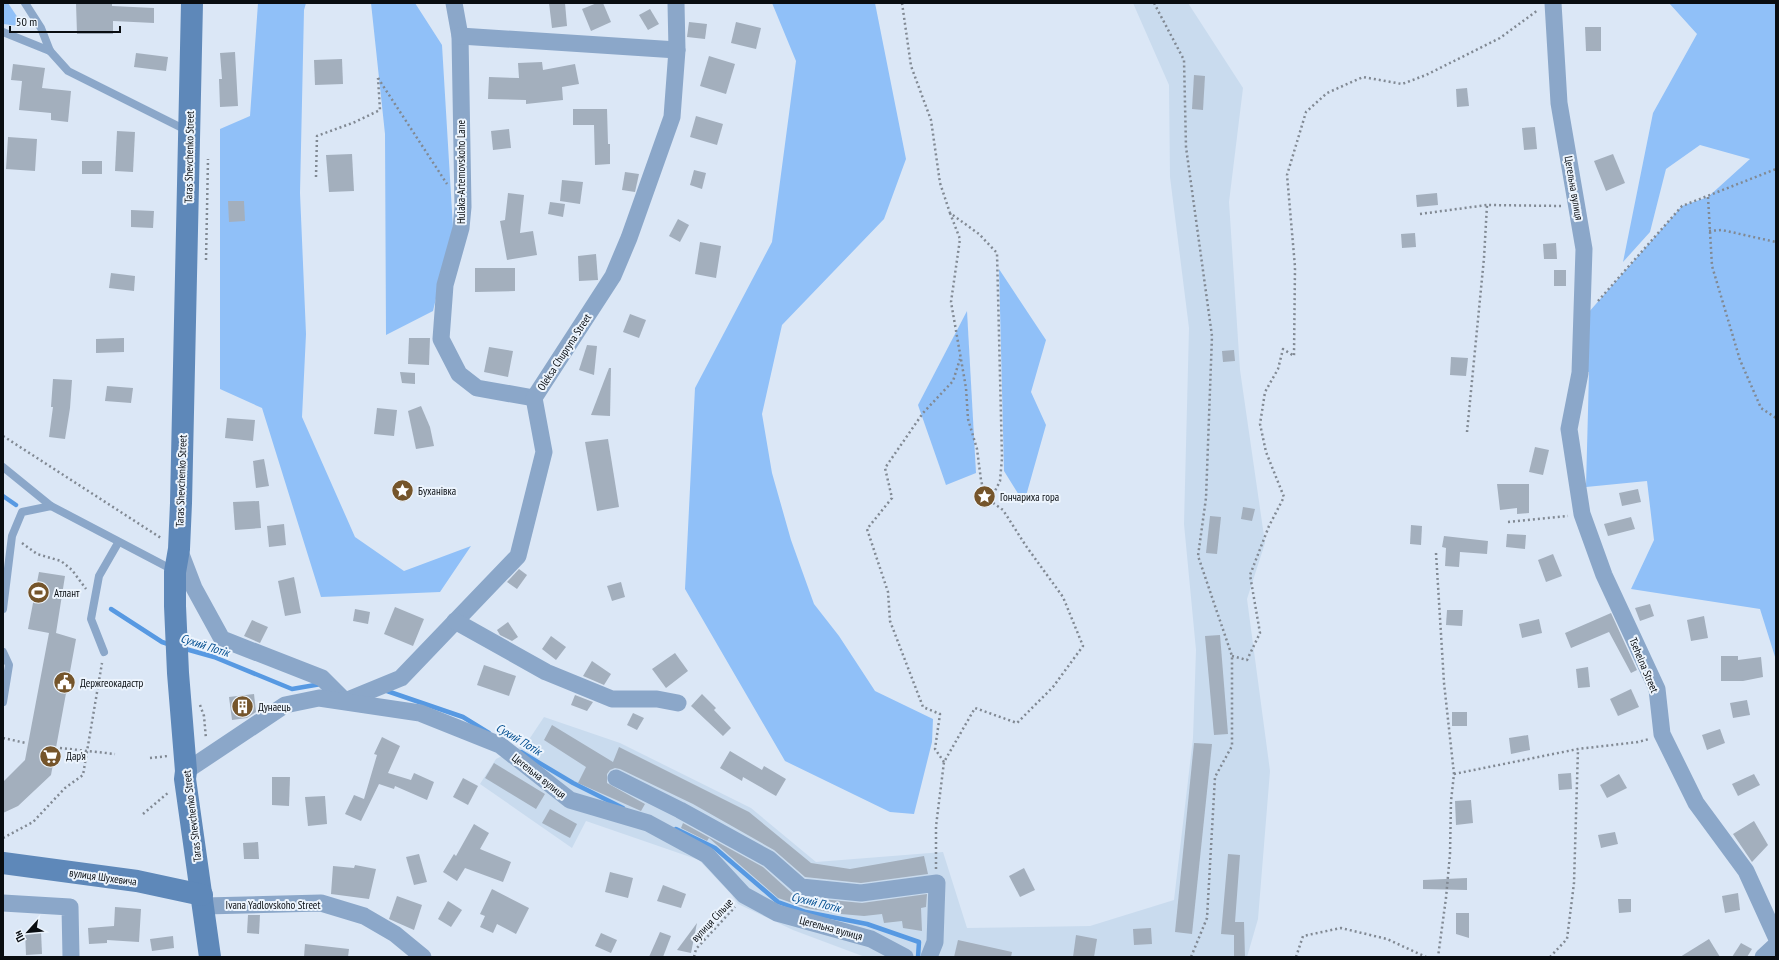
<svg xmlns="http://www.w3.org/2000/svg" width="1779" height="960" font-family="'PT Sans Narrow',sans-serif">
<rect width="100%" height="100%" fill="#dbe7f6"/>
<!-- built -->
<polygon fill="#c9dbee" points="1133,3 1188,3 1243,88 1229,202 1240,370 1265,543 1247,599 1270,771 1258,919 1247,957 865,957 793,930 738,904 731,894 699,860 586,821 572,848 480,784 496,759 526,744 544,717 620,743 751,808 816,862 943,852 967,928 1090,926 1174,900 1193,738 1196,650 1184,524 1189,328 1170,177 1169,85"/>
<!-- green -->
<g fill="#90c0f8">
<polygon points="3,3 8,3 20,21 19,26 3,24"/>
<polygon points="258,3 306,3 304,10 300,193 306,334 302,417 355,537 404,571 471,546 440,592 321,597 262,408 220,389 220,129 250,116"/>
<polygon points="371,3 415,3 442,45 453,228 433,311 386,335 385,134"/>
<polygon points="772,3 875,3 906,159 884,219 782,325 762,414 772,473 791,540 814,604 839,636 875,691 933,719 932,742 914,814 890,812 785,761 685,589 695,388 772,242 796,61"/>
<polygon points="1669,3 1776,3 1776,660 1760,609 1631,589 1654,540 1647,481 1586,487 1589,372 1580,373 1581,321 1682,206 1708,197 1750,159 1700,145 1666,169 1650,232 1623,262 1653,113 1697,34"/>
<polygon points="999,269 1046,340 1031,392 1046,425 1024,503 1004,471"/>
<polygon points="967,311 976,473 946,485 918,405"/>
</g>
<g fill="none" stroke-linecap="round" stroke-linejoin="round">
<!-- stream -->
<g stroke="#5799e2" stroke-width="4.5">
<polyline points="3,496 16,505"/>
<polyline points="111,609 162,642 171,645"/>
<polyline points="182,648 214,657 292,689 321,684"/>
<polyline points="387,691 463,717 489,733"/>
<polyline points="521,752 573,783 623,808"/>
<polyline points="676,829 715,848 778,902 806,912 867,924 919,942 918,957"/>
</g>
</g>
<!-- building -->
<g fill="#a3afbd">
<polygon points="76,3 112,3 112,6 154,8 154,23 113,21 113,34 77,34"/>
<polygon points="549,3 565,3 567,26 552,28"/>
<polygon points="597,3 603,3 611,22 591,31 582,9"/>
<polygon points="650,9 659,24 648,30 639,15"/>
<polygon points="689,22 707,24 705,39 687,37"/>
<polygon points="736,22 761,28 756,49 731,43"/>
<polygon points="1585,27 1601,27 1601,51 1586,51"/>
<polygon points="235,52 238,106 220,107 219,79 222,79 220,53"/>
<polygon points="136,53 168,57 166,71 134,67"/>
<polygon points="709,56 735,64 726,94 700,86"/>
<polygon points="342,59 343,84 315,85 314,60"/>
<polygon points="542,62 543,70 575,64 579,84 562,87 563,100 526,104 526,100 488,99 489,77 519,78 518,63"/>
<polygon points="13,64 45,68 42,88 71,91 68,122 51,120 51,113 19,110 22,81 11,80"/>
<polygon points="1194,75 1205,76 1203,110 1192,109"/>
<polygon points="1467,88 1469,106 1457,107 1456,89"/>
<polygon points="573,109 607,109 608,144 610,144 610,164 595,165 594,125 573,125"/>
<polygon points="696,116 723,124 717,145 690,137"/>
<polygon points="1535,127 1537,149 1524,150 1522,128"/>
<polygon points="509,129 511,148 493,150 491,131"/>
<polygon points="117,131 135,132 133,172 115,171"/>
<polygon points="8,137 37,139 35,171 6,169"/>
<polygon points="352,154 354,191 329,192 326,155"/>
<polygon points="1613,154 1625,183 1606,191 1594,161"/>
<rect x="82" y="161" width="20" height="13"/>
<polygon points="694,170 706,173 702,189 690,185"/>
<polygon points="625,172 639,174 635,192 622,190"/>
<polygon points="562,180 583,182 580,204 560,201"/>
<polygon points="508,193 524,195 520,233 533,231 537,255 507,260 500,221 505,220"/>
<polygon points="1437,193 1438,205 1417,207 1416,195"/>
<polygon points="228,201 244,201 245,221 229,222"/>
<polygon points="550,202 565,204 563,217 548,214"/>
<polygon points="131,210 154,211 153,228 131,227"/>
<polygon points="678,219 689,225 680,242 669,236"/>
<polygon points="1415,233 1416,247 1402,248 1401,234"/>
<polygon points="700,242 721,246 716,278 695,274"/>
<polygon points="1556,243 1557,259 1544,259 1543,244"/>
<polygon points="596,254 598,280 579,281 578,256"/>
<polygon points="475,268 515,268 515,291 475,292"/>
<rect x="1554" y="270" width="12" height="16"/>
<polygon points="111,273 135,276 134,291 109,288"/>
<polygon points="630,314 646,320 639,338 623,332"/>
<polygon points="124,338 124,352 96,353 96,339"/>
<polygon points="409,338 430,338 429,365 408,364"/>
<polygon points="587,345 597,346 594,375 579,370"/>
<polygon points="489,347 513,351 508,377 484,372"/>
<polygon points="1234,350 1235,361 1223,362 1222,351"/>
<polygon points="1451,357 1468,358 1466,376 1450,375"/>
<polygon points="609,368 611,368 610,416 591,415"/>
<polygon points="400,372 415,373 415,384 402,383"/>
<polygon points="53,379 72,380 70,408 65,439 49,437 53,407 51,407"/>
<polygon points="107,386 133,388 131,403 105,401"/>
<polygon points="421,406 430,427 434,446 416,449 408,411"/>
<polygon points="377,408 397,410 394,436 374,434"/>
<polygon points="227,418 255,420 253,441 225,438"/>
<polygon points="608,439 619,507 597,511 585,442"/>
<polygon points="1535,447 1549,450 1543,475 1529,472"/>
<polygon points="264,459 269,486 256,488 253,461"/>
<polygon points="1497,484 1529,484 1529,513 1517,514 1517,508 1500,510"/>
<polygon points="1638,489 1641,502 1622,506 1619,493"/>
<polygon points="259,501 261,528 235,530 233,502"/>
<polygon points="1243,507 1255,509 1252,521 1241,519"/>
<polygon points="1210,516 1221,517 1217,554 1206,553"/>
<polygon points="1631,517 1635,529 1608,536 1604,524"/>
<polygon points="284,524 286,545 269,547 267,526"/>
<polygon points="1411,525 1422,526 1421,545 1410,544"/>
<polygon points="1507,534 1526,535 1525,549 1506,547"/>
<polygon points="1444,536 1488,541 1487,554 1460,552 1459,567 1445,566 1446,548 1442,547"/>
<polygon points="1553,554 1562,576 1546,582 1538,560"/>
<polygon points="519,569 527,575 517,589 507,582"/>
<polygon points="39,572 65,576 56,633 76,639 51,775 18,806 3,813 3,782 25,760 49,633 28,629"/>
<polygon points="294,577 301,613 285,616 278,581"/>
<polygon points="621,582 625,597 612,601 607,586"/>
<polygon points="1650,604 1654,616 1640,621 1635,608"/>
<polygon points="395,607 424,619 413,646 384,634"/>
<polygon points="355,609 370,612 368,624 353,621"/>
<polygon points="1447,610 1463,610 1462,626 1446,625"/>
<polygon points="1611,613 1637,670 1631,673 1609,632 1571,648 1565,633"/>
<polygon points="1704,616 1708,638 1691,641 1687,620"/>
<polygon points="1539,619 1542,633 1522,638 1519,624"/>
<polygon points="252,620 268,627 260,643 244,636"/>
<polygon points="508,622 518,637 512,641 500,635 497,630"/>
<polygon points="1220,635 1228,734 1214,735 1205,636"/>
<polygon points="551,636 566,647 556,660 542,649"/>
<polygon points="675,653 688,671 666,688 652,669"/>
<polygon points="1721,656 1738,656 1738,660 1761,657 1763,677 1743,681 1721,681"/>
<polygon points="592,661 611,674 604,685 583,676"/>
<polygon points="484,665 516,676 509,696 477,685"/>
<polygon points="1588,667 1590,687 1578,688 1576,669"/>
<polygon points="1631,689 1639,707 1618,716 1610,699"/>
<polygon points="254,694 256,712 247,718 232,720 229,697"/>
<polygon points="702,694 716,708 714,710 731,728 723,736 691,706"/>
<polygon points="575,695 593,702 587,711 571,705"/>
<polygon points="1747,700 1750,715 1733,718 1730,703"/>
<rect x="1452" y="712" width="15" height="14"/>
<polygon points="633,713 644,718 637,730 627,725"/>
<polygon points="552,725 613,762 619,747 749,812 811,863 850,869 924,856 928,874 861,883 805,877 774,850 693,804 620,769 615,768 610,770 607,774 607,783 645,804 641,811 578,783 586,767 544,740"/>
<polygon points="1720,729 1725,743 1707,750 1702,735"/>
<polygon points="1528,735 1530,750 1511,754 1509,738"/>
<polygon points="382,737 400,746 388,773 411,780 414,773 434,782 427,800 395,786 394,789 379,784 361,821 345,814 354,795 364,799 377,755 374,754"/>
<polygon points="1194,743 1212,744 1192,934 1175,932"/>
<polygon points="730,751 762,770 764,766 786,779 776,796 743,777 742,781 720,768"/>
<polygon points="494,763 545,794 536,809 485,778"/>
<polygon points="1571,773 1572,789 1559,790 1558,774"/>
<polygon points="1619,774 1627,788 1607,798 1600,785"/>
<polygon points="1754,774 1760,785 1738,796 1732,784"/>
<polygon points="272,777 290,777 289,806 272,805"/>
<polygon points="463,778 478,786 468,805 453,797"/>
<polygon points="325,796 327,824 308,826 305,797"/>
<polygon points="1471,800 1473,823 1456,825 1455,801"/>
<polygon points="550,809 577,824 570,838 542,823"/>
<polygon points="1754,821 1768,845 1752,862 1733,834"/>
<polygon points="683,823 763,867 794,895 800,897 862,903 927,894 926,907 921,908 922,931 903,928 902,921 884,923 882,914 864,916 841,914 806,908 778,898 709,838 707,841 681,828"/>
<polygon points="474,824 489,833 480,849 511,862 503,882 465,868 457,881 443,872 454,854 456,856"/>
<polygon points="1615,832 1618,844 1601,848 1598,835"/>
<polygon points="258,842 259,859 244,859 243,843"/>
<polygon points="419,854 427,882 414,885 406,857"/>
<polygon points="1228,854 1240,855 1235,922 1244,922 1245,957 1234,957 1234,935 1221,934"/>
<polygon points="355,865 376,869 369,899 331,894 333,866 354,868"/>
<polygon points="1024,868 1035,890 1020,897 1009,876"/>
<polygon points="610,872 633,878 628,898 605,892"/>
<polygon points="1467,878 1467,890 1423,889 1423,880"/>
<polygon points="663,885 686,894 681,908 657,901"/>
<polygon points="492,889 529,908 516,934 497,924 493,933 480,927 485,916 480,914"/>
<polygon points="1738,893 1740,910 1725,913 1722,896"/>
<polygon points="397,896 422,905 414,930 389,919"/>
<polygon points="1618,899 1631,899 1631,912 1619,913"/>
<polygon points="448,901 462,910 451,927 438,919"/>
<polygon points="115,907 141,909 139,942 107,940 107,943 89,944 88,928 114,926"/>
<polygon points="1456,913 1469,913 1469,938 1456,934"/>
<polygon points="248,915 260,915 259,934 247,933"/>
<polygon points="697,923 691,953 677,950"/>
<polygon points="1151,928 1152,944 1134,945 1133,929"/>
<polygon points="25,931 41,931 42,954 26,955"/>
<polygon points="660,932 671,936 663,957 649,957"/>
<polygon points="601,933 617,940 611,953 595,946"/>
<polygon points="1076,935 1097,939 1094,957 1073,957"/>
<polygon points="173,936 174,948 152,951 150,939"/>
<polygon points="1709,939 1720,957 1680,957"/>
<polygon points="958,940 1012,952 1011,957 954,957"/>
<polygon points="1741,943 1752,949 1747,957 1732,957"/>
<polygon points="305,944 349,949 348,957 304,957"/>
</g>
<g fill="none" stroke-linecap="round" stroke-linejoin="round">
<!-- path -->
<g stroke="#818993" stroke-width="2.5" stroke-dasharray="2 3" stroke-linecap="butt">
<polyline points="902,3 911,66 931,120 940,183 950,213 979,234 997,253 1002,458 1000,481 990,501"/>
<polyline points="1154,3 1184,60 1186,147 1212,336 1206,498 1198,556 1232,656 1232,746 1215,777 1207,918 1191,957"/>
<polyline points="378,78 447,184"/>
<polyline points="316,177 317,136 355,122 380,110 378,78"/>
<polyline points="1708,197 1712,266 1740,360 1761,408 1776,418"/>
<polyline points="1420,214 1487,205"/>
<polyline points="1709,231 1722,230 1776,242"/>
<polyline points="206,260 208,159"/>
<polyline points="1598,301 1682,206 1776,169"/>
<polyline points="1467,432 1484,258 1487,205 1561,206"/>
<polyline points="3,436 161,538"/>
<polyline points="1508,522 1568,516"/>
<polyline points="22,543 37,554 61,561 72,570 86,589"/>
<polyline points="1436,553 1444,683 1454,774 1451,801 1450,854 1446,898 1438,957"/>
<polyline points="1232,656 1247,660 1260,633 1250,575 1269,526 1284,497 1266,452 1260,424 1265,392 1278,369 1283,349 1294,356 1295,267 1287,175 1306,112 1327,93 1363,77 1402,84 1426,75 1500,38 1538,10"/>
<polyline points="200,705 204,716 206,739"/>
<polyline points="3,738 26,743"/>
<polyline points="60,748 115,754"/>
<polyline points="150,758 168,756"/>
<polyline points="944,762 935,749 940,714 923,707 890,621 888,592 867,529 892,498 885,468 923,413 953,381 960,359"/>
<polyline points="1454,774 1578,749 1638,742 1649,739"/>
<polyline points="143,814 169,792"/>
<polyline points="3,838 33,822 65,788 83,775 102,663"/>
<polyline points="936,869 936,826 944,762 975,708 1017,723 1053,687 1083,646 1063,597 1026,546 1003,510 985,497 981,480 977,449 968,419 966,388 951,302 960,239 950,213"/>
<polyline points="694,957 696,949 735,907"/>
<polyline points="1296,957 1303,936 1341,928 1387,939 1426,957"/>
<polyline points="1550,957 1567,939 1574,883 1578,749"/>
</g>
<!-- lane -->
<g stroke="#8ba7c9" stroke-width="8">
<polyline points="25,3 41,28 50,51 68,71 188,131"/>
<polyline points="3,32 50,51"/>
<polyline points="3,467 51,506"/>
<polyline points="3,609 12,536 22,512 51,506 175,571"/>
<polyline points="3,652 9,665 3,702"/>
<polyline points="104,652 91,619 99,576 118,543"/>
</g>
<!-- street -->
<g stroke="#8ba7c9" stroke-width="17">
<polyline points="454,3 460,36 463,207 461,228 445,285 441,339 459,374 477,388 534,398"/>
<polyline points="1553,3 1559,103 1584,249 1580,373 1569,429 1582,514 1604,575 1657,689 1662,734 1696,803 1746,871 1776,937"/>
<polyline points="460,36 677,50"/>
<polyline points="179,549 194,588 222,639 322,678 345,701 401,678 518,556 544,452 534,398 613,276 629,238 672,117 677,50 676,3"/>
<polyline points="455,621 546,672 612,699 657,699 678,703"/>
<polyline points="186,771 285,705 319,698 420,713 500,745 570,800 648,823 707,855 744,895 777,913 871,939 905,957"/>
<polyline points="616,778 680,810 769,859 801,887 861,893 937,883 935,942 929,957"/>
<polyline points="3,903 70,907 71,957"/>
<polyline points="204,906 321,903 364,916 395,934 423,957"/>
<polyline points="1763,957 1776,945"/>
</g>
<!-- secondary -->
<g stroke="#5e88b9" stroke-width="22">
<polyline points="192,3 181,503 179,549 175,572 175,606 178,673 186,771 185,779 210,957"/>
<polyline points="3,863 137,881 202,895"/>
</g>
</g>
<!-- icons -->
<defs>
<symbol id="sight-disc" viewBox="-11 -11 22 22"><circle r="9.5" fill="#75552b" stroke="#ecf4fd"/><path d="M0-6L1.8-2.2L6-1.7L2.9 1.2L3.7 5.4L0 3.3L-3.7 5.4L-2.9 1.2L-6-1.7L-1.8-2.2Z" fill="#fff"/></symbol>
<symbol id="stadium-disc" viewBox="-11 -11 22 22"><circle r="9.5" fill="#75552b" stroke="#ecf4fd"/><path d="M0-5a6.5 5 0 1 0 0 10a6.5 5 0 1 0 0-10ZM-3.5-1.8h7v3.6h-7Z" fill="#fff"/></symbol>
<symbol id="civic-disc" viewBox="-11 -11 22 22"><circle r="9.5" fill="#75552b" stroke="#ecf4fd"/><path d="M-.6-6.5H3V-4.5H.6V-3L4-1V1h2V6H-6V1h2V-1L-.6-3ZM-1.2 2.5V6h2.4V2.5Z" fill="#fff"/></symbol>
<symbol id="building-disc" viewBox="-11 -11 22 22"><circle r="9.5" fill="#75552b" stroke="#ecf4fd"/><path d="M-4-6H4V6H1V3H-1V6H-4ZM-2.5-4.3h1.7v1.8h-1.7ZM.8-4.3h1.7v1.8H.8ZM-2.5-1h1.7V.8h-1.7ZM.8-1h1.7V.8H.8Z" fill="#fff"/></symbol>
<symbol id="supermarket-disc" viewBox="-11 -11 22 22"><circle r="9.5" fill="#75552b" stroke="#ecf4fd"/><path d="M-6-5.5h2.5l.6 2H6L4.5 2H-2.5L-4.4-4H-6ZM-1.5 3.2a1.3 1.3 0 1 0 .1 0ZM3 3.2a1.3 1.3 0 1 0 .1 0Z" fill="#fff"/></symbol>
</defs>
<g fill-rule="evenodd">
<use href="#sight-disc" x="390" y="478" width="25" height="25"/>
<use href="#sight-disc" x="972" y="484" width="25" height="25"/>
<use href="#stadium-disc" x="26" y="580" width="25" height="25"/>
<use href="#civic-disc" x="52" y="670" width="25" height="25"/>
<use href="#building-disc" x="230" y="694" width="25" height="25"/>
<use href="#supermarket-disc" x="38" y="744" width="25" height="25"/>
</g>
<g text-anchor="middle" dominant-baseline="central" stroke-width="4" stroke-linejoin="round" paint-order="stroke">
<!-- street labels -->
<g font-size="11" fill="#090d11" stroke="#ecf4fd">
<text transform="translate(189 157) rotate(-89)">Taras Shevchenko Street</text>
<text transform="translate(461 172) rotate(-90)">Hulaka-Artemovskoho Lane</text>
<text transform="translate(1574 188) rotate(80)">Цегельна вулиця</text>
<text transform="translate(564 352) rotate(-57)">Oleksa Chupryna Street</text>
<text transform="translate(181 481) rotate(-88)">Taras Shevchenko Street</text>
<text transform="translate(1644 665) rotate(67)">Tsehelna Street</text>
<text transform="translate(539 776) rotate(38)">Цегельна вулиця</text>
<text transform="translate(192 816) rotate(-97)">Taras Shevchenko Street</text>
<text transform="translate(103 877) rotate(8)">вулиця Шухевича</text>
<text x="273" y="905">Ivana Yadlovskoho Street</text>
<text transform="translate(712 920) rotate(-47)">вулиця Сільце</text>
<text transform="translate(831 928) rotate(15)">Цегельна вулиця</text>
</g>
<!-- poi labels -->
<g font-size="11" fill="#090d11" stroke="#ecf4fd" text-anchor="start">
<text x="418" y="491">Буханівка</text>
<text x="1000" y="497">Гончариха гора</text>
<text x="54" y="593">Атлант</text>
<text x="80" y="683">Держгеокадастр</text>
<text x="258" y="707">Дунаець</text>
<text x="66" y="756">Дар’я</text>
</g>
<!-- water labels -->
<g font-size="12" font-style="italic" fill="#024e90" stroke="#ecf4fd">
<text transform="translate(205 645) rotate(18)">Сухий Потік</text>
<text transform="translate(519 739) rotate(31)">Сухий Потік</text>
<text transform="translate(816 902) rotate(14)">Сухий Потік</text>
</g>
</g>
<!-- border -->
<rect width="1779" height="960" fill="none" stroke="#090d11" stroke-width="8"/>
<!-- north arrow -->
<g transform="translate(28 932) rotate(243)" stroke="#ecf4fd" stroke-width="3" paint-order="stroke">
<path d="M0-3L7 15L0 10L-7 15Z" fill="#090d11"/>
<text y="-6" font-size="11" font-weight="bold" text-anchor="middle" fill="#090d11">Пн</text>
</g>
<!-- scale -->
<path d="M10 26v6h110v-6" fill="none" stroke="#090d11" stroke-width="2"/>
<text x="16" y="26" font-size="12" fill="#090d11" stroke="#ecf4fd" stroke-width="3" paint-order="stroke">50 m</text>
</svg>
